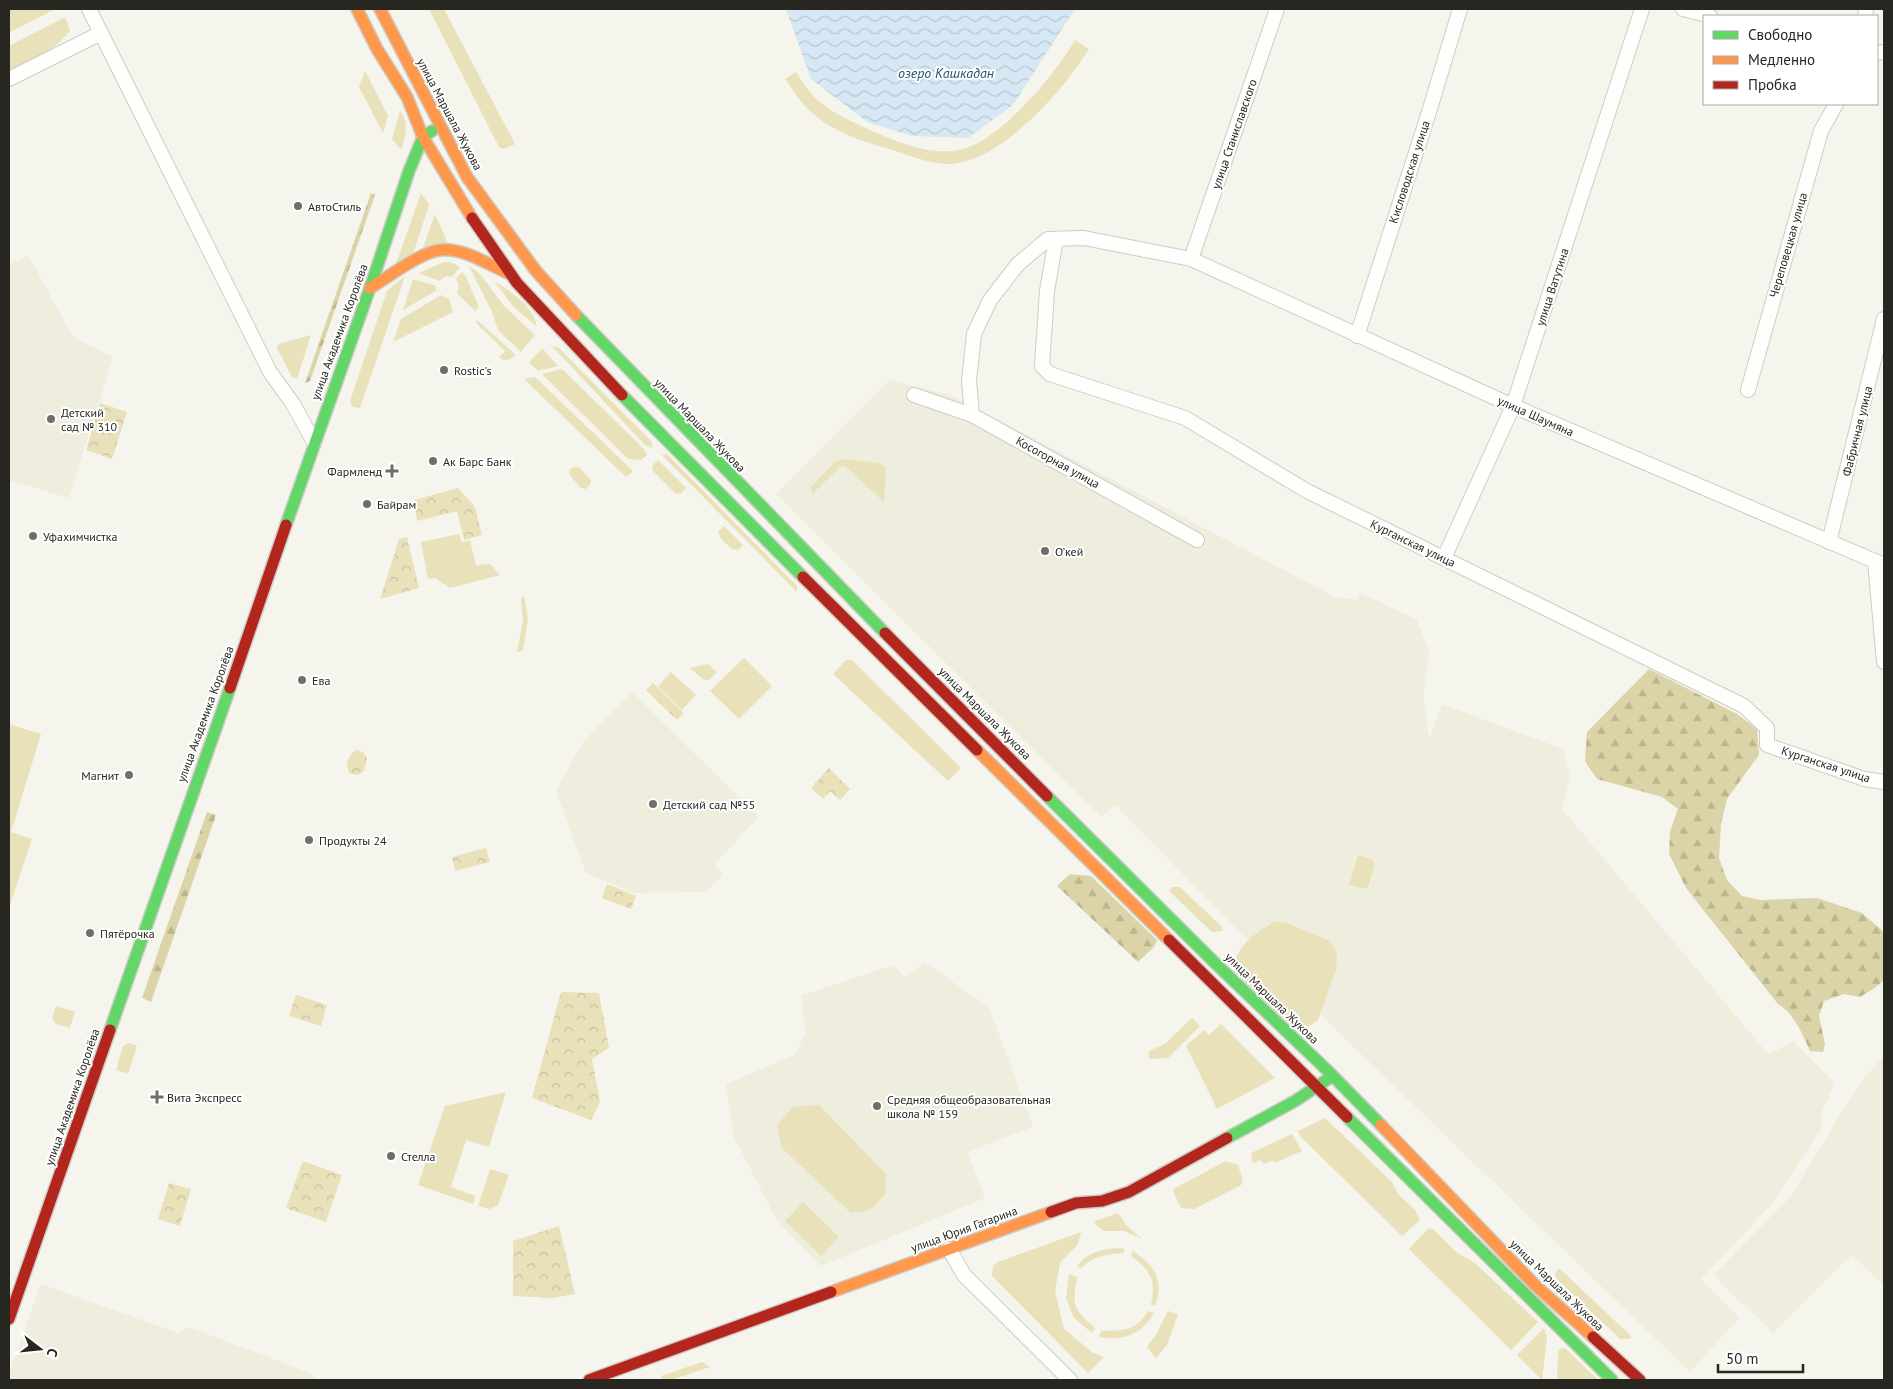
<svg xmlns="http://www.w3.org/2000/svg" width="1893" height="1389" font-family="'PT Sans',sans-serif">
<defs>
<pattern id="forest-firs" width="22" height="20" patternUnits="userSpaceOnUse" patternTransform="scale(1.25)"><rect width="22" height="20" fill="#dbd4a8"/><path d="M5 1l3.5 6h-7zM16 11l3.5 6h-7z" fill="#bcb690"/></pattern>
<pattern id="park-crowns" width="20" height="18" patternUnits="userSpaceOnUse" patternTransform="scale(1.25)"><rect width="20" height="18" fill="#e8e1ba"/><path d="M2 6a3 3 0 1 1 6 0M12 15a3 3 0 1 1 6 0" fill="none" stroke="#c7c1a0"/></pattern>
<pattern id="water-waves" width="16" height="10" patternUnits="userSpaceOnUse" patternTransform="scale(1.25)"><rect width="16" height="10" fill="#d6e8f3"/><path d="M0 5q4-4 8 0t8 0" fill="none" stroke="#b8c7d0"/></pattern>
</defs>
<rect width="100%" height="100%" fill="#f6f5ed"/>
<!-- built -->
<g fill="#efeddd">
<polygon points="28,255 73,337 113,357 69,498 9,480 9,265"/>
<polygon points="889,380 951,395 1335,597 1358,600 1360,593 1416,619 1429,650 1423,696 1429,739 1442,704 1563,749 1570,778 1562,809 1769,1055 1793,1040 1835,1084 1821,1113 1822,1127 1771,1205 1701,1279 1739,1318 1690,1372 1332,1026 1115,805 1101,817 776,494"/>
<polygon points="632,692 759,817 714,864 723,875 705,892 633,893 586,873 556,791 582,743"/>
<polygon points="924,962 989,1007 1033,1127 967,1152 985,1198 821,1266 777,1221 733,1135 726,1084 794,1055 806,1033 801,996 893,965 906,978"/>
<polygon points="1884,1056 1884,1285 1851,1255 1773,1333 1713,1275 1790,1197 1861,1081"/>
<polygon points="41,1284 178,1333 188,1327 305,1371 320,1380 9,1380 9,1373"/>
</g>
<!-- green -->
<g fill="#e8e1ba">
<polygon points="9,9 55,9 9,33"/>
<polygon points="429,9 444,9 515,144 504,149 499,147"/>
<path d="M65,17L70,31C55,51 30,60 9,71V46Z"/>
<path d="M1075,40L1089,49C1063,91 1001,162 949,164C928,164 906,154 886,148C857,140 827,129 806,107C798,99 792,88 785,79L796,72C814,104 835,114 868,129C895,141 929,156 959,150C998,143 1056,74 1075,40Z"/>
<polygon points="365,71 388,116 383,133 359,87"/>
<path d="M400,111C409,122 406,137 401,150L392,139Z"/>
<polygon points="421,193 429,205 413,254 396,264"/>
<polygon points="435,214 448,244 422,251"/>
<polygon points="444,262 450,262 460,267 452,277 446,276 439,281 419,273"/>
<polygon points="469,266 480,274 504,306 535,335 521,352 498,330 492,312"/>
<polygon points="462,272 465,275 479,307 475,311 457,293 459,285 456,279"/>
<polygon points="405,276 360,408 352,407 350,401 387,291"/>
<polygon points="413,279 436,286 436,291 403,310"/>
<path d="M494,281C511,291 534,307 537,327L513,306Z"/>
<polygon points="441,295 449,299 453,312 393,342 401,319"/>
<path d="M477,320L516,355C510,360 506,363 499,357L505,351L476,323Z"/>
<polygon points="311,335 297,379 292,377 277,348 278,344"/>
<polygon points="552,346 559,348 651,441 653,448 646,446"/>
<polygon points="542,349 543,349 558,366 538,371 529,362"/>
<polygon points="562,369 644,449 647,455 641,460 628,459 542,374"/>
<polygon points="535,377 633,471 626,477 524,379"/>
<polygon points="667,454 797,586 797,592 662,455"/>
<polygon points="844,459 878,463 886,467 884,502 844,465 840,467 812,494 811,487 836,461"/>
<polygon points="658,460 686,488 680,494 675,493 653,471 652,466"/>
<polygon points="574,467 579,467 591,480 590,485 586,489 581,488 569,474 570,469"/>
<polygon points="724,526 743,545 738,550 732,549 721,539 718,532"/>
<polygon points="459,534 462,542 470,540 476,565 490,564 500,575 450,588 435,578 428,579 421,542"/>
<polygon points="524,596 528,619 523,651 517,652 523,621 521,598"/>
<polygon points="744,658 772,686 739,719 710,691"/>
<polygon points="846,660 852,660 961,768 948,781 833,674"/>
<polygon points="708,664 717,672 709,680 704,680 690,668"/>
<polygon points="671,672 696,695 682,710 658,687"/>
<polygon points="9,724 41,734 11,832 32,839 9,908"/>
<polygon points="1358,855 1371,859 1375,863 1368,887 1366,889 1349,885"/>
<polygon points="1172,887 1180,887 1223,928 1222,931 1212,932 1169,891"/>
<path d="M1274,922H1284L1330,941L1337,953L1336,969L1318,1020L1306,1028H1292L1234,971C1232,949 1256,932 1274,922Z"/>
<polygon points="56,1006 75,1012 70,1028 56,1024 52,1018"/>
<polygon points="1192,1018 1200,1026 1168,1058 1149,1059 1149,1051 1166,1043"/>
<polygon points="1221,1024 1275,1078 1217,1109 1186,1046 1204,1030 1209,1035"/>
<polygon points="129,1043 137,1046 128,1074 116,1070 123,1046"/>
<polygon points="506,1092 489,1147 466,1140 451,1187 475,1196 473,1204 418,1185 445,1106"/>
<polygon points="819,1105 886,1174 885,1194 870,1210 851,1213 782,1148 777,1125 793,1107"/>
<polygon points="1325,1118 1392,1182 1399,1195 1415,1210 1419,1217 1419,1221 1402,1236 1299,1135 1298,1131"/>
<polygon points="1292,1134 1302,1151 1275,1163 1273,1160 1264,1164 1260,1160 1253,1163 1251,1153"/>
<polygon points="1226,1161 1238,1165 1243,1181 1241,1185 1194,1209 1181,1208 1173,1191 1175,1188"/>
<polygon points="490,1169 509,1175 498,1205 490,1209 478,1206"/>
<polygon points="803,1202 839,1237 821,1256 785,1221"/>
<polygon points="1118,1213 1127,1226 1142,1239 1124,1231 1104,1231 1093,1222"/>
<polygon points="1428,1229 1433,1229 1456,1252 1475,1263 1538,1322 1511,1350 1409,1249"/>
<polygon points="1081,1232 1078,1244 1060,1263 1055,1291 1064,1329 1093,1353 1104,1357 1088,1373 992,1276 993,1266 998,1262"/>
<path d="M1118,1248L1124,1249V1253C1107,1254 1094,1256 1081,1268L1077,1266C1088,1252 1102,1249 1118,1248Z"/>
<path d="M1133,1251C1154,1265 1165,1280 1155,1306L1151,1305C1156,1280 1152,1272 1131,1256Z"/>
<polygon points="1559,1268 1632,1337 1629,1339 1620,1339 1556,1278 1555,1273"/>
<path d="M1069,1274L1077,1277C1072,1306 1073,1309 1095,1328L1092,1333L1074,1318L1066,1298Z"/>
<path d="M1148,1311L1154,1313C1141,1335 1123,1341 1099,1337L1101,1331C1123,1330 1136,1332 1148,1311Z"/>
<polygon points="1168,1311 1178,1314 1167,1345 1156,1358 1147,1347 1157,1333"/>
<polygon points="1544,1328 1547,1337 1542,1380 1517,1355"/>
<polygon points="1562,1348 1565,1348 1597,1379 1596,1380 1557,1380 1558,1354 1559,1350"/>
<polygon points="702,1362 710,1367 671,1380 663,1380 661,1376"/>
</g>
<!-- forest -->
<g fill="url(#forest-firs)">
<polygon points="371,193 375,195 310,381 305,383"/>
<path d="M1649,669L1737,714L1757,729L1759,755L1727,799L1721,824L1719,858L1727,880L1742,896L1760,900L1817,898L1862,913L1884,932V980L1875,988L1860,997L1844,994L1824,1001L1819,1016L1825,1044L1823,1052L1810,1051C1802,1033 1795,1015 1778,1004L1686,888L1669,854L1670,832L1678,809L1662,797L1597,779L1585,761L1587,732Z"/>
<polygon points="207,812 216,815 151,1002 142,998"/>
<polygon points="1070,874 1091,876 1157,940 1154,947 1138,962 1057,886"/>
</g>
<!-- park -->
<g fill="url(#park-crowns)">
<polygon points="100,403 127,412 112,459 86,450"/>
<polygon points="458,488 475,507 482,535 464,540 457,511 417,521 414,500"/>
<polygon points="407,537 419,588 380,599 399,539"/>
<polygon points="653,683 684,713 677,720 646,690"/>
<path d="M356,750L363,752L367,758L364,771L357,775L349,773C345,763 348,756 356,750Z"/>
<polygon points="829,768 850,789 840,800 830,791 823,799 811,788"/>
<polygon points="486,848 490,862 455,871 452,857"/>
<polygon points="607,884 636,896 631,909 602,898"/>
<polygon points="561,992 599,993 609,1048 592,1059 600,1102 591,1120 532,1098"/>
<polygon points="296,995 327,1005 321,1026 289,1016"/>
<polygon points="303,1161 342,1175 326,1222 286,1208"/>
<polygon points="169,1183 191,1189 180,1226 158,1219"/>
<polygon points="559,1226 575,1294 553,1298 513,1296 513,1241"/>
</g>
<!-- water -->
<polygon fill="url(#water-waves)" points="786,9 1075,9 1013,105 968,138 912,136 867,122 811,79"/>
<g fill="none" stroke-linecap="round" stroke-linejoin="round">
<defs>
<g id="street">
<polyline points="89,9 270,372 293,404 314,442"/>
<polyline points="1683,9 1710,16"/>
<polyline points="1865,16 1866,9"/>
<polyline points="1877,53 1884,52"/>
<polyline points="9,79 101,33"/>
<polyline points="1056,239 1047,291 1042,366 1050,374 1185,418 1307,491 1744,706 1767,728 1767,745 1864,779 1884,782"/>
<polyline points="1191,259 1277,9"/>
<polyline points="1357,336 1429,112 1460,9"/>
<polyline points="1748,390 1821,131 1836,104"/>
<polyline points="914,395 972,415 1197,540"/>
<polyline points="972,415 969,381 974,334 990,300 1018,264 1048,239 1084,238 1191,259 1513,406 1884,565"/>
<polyline points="1829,542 1884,319"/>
<polyline points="1444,558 1513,406 1642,9"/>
<polyline points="1875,561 1884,662"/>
<polyline points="949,1249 964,1275 1070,1380"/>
</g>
<g id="fast">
<polyline points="576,315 885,633"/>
<polyline points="622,395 803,577"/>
<polyline points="286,525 370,288 409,171 423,137 432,131"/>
<polyline points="1047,796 1215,963 1329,1072 1381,1125"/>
<polyline points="110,1030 230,688"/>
<polyline points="1347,1117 1612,1380"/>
<polyline points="1227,1138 1295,1101 1328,1079"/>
</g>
<g id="slow">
<polyline points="357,9 377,49 407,97 423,137 472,218"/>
<polyline points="380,9 467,177 536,271 576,315"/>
<path d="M370,288C387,278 422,251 441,250C465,248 489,265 510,274"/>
<polyline points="977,750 1169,940"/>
<polyline points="1381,1125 1535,1285 1593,1337"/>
<polyline points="831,1292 1051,1212"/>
</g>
<g id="jam">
<polyline points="472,218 517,283 622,395"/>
<polyline points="803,577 977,750"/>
<polyline points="885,633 1047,796"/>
<polyline points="230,688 286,525"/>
<polyline points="1169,940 1347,1117"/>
<polyline points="1051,1212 1076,1203 1102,1201 1129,1192 1227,1138"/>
<polyline points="9,1319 110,1030"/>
<polyline points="1593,1337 1640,1380"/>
<polyline points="589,1380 831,1292"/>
</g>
</defs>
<!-- street casing -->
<use href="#street" stroke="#cdcdc6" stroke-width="16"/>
<!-- fast casing -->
<use href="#fast" stroke="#cdcdc6" stroke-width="14"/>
<!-- slow casing -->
<use href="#slow" stroke="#cdcdc6" stroke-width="14"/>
<!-- jam casing -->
<use href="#jam" stroke="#cdcdc6" stroke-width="14"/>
<!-- street -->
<use href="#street" stroke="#fefefc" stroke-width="14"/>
<!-- fast -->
<use href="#fast" stroke="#63d668" stroke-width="11"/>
<!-- slow -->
<use href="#slow" stroke="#ff974d" stroke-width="11"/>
<!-- jam -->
<use href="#jam" stroke="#b3261e" stroke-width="11"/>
</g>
<!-- markers -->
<g fill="#6f6e68" stroke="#fff" stroke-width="2">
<circle cx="298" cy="206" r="5"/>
<circle cx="444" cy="370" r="5"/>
<circle cx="51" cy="419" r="5"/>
<circle cx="433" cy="461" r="5"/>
<path d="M389.5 463.5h5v5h5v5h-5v5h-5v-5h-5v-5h5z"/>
<circle cx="367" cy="504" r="5"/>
<circle cx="33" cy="536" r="5"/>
<circle cx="1045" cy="551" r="5"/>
<circle cx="302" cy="680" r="5"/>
<circle cx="129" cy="775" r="5"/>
<circle cx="653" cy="804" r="5"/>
<circle cx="309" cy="840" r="5"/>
<circle cx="90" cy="933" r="5"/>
<path d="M154.5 1089.5h5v5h5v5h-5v5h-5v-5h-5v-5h5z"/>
<circle cx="877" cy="1106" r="5"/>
<circle cx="391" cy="1156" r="5"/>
</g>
<g text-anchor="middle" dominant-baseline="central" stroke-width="4" stroke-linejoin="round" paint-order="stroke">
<!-- street labels -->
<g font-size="12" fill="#272620" stroke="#fff">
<text transform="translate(450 114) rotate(62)">улица Маршала Жукова</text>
<text transform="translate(1234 134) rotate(-71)">улица Станиславского</text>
<text transform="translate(1409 172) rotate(-72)">Кисловодская улица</text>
<text transform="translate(1788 245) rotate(-74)">Череповецкая улица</text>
<text transform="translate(1552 287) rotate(-72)">улица Ватутина</text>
<text transform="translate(339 332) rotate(-70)">улица Академика Королёва</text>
<text transform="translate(1536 416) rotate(24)">улица Шаумяна</text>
<text transform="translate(700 425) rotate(46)">улица Маршала Жукова</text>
<text transform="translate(1857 431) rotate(-76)">Фабричная улица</text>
<text transform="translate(1058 462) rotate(29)">Косогорная улица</text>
<text transform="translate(1413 543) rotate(26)">Курганская улица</text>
<text transform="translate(985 713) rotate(45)">улица Маршала Жукова</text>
<text transform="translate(205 714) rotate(-70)">улица Академика Королёва</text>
<text transform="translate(1826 764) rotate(18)">Курганская улица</text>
<text transform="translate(1272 998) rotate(44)">улица Маршала Жукова</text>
<text transform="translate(72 1097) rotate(-71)">улица Академика Королёва</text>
<text transform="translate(964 1229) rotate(-20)">улица Юрия Гагарина</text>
<text transform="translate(1557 1285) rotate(44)">улица Маршала Жукова</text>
</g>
<!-- poi labels -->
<g font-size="12" fill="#272620" stroke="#fff" text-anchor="start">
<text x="308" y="206">АвтоСтиль</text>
<text x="454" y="370">Rostic's</text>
<text x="61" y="412">Детский<tspan x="61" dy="14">сад № 310</tspan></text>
<text x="443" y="461">Ак Барс Банк</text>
<text x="382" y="471" text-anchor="end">Фармленд</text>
<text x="377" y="504">Байрам</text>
<text x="43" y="536">Уфахимчистка</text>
<text x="1055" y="551">О’кей</text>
<text x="312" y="680">Ева</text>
<text x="119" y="775" text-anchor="end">Магнит</text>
<text x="663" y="804">Детский сад №55</text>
<text x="319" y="840">Продукты 24</text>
<text x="100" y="933">Пятёрочка</text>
<text x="167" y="1097">Вита Экспресс</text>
<text x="887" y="1099">Средняя общеобразовательная<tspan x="887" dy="14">школа № 159</tspan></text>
<text x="401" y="1156">Стелла</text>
</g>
<!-- water labels -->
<g font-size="14" font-style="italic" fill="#225473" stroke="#fff">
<text x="946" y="73">озеро Кашкадан</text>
</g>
</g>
<!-- border -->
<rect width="1893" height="1389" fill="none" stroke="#272620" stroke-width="20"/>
<!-- legend -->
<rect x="1703" y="15" width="175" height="90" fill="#ffffff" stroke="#a9a8a6"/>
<rect x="1713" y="31" width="25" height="8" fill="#63d668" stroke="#a9a8a6"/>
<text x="1748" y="40" font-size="15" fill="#272620">Свободно</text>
<rect x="1713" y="56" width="25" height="8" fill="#ff974d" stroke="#a9a8a6"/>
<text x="1748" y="65" font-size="15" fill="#272620">Медленно</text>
<rect x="1713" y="81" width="25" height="8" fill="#b3261e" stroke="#a9a8a6"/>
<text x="1748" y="90" font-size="15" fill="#272620">Пробка</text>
<!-- north arrow -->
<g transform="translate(40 1349) rotate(106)" stroke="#ffffff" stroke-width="4" paint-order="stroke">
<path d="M0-4L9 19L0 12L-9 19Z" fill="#272620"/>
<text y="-8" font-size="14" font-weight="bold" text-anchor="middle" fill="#272620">С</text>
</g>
<!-- scale -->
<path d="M1718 1364v8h85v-8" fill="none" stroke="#272620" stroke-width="2.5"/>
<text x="1726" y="1364" font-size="15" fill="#272620" stroke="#ffffff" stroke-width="4" paint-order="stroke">50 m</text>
</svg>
